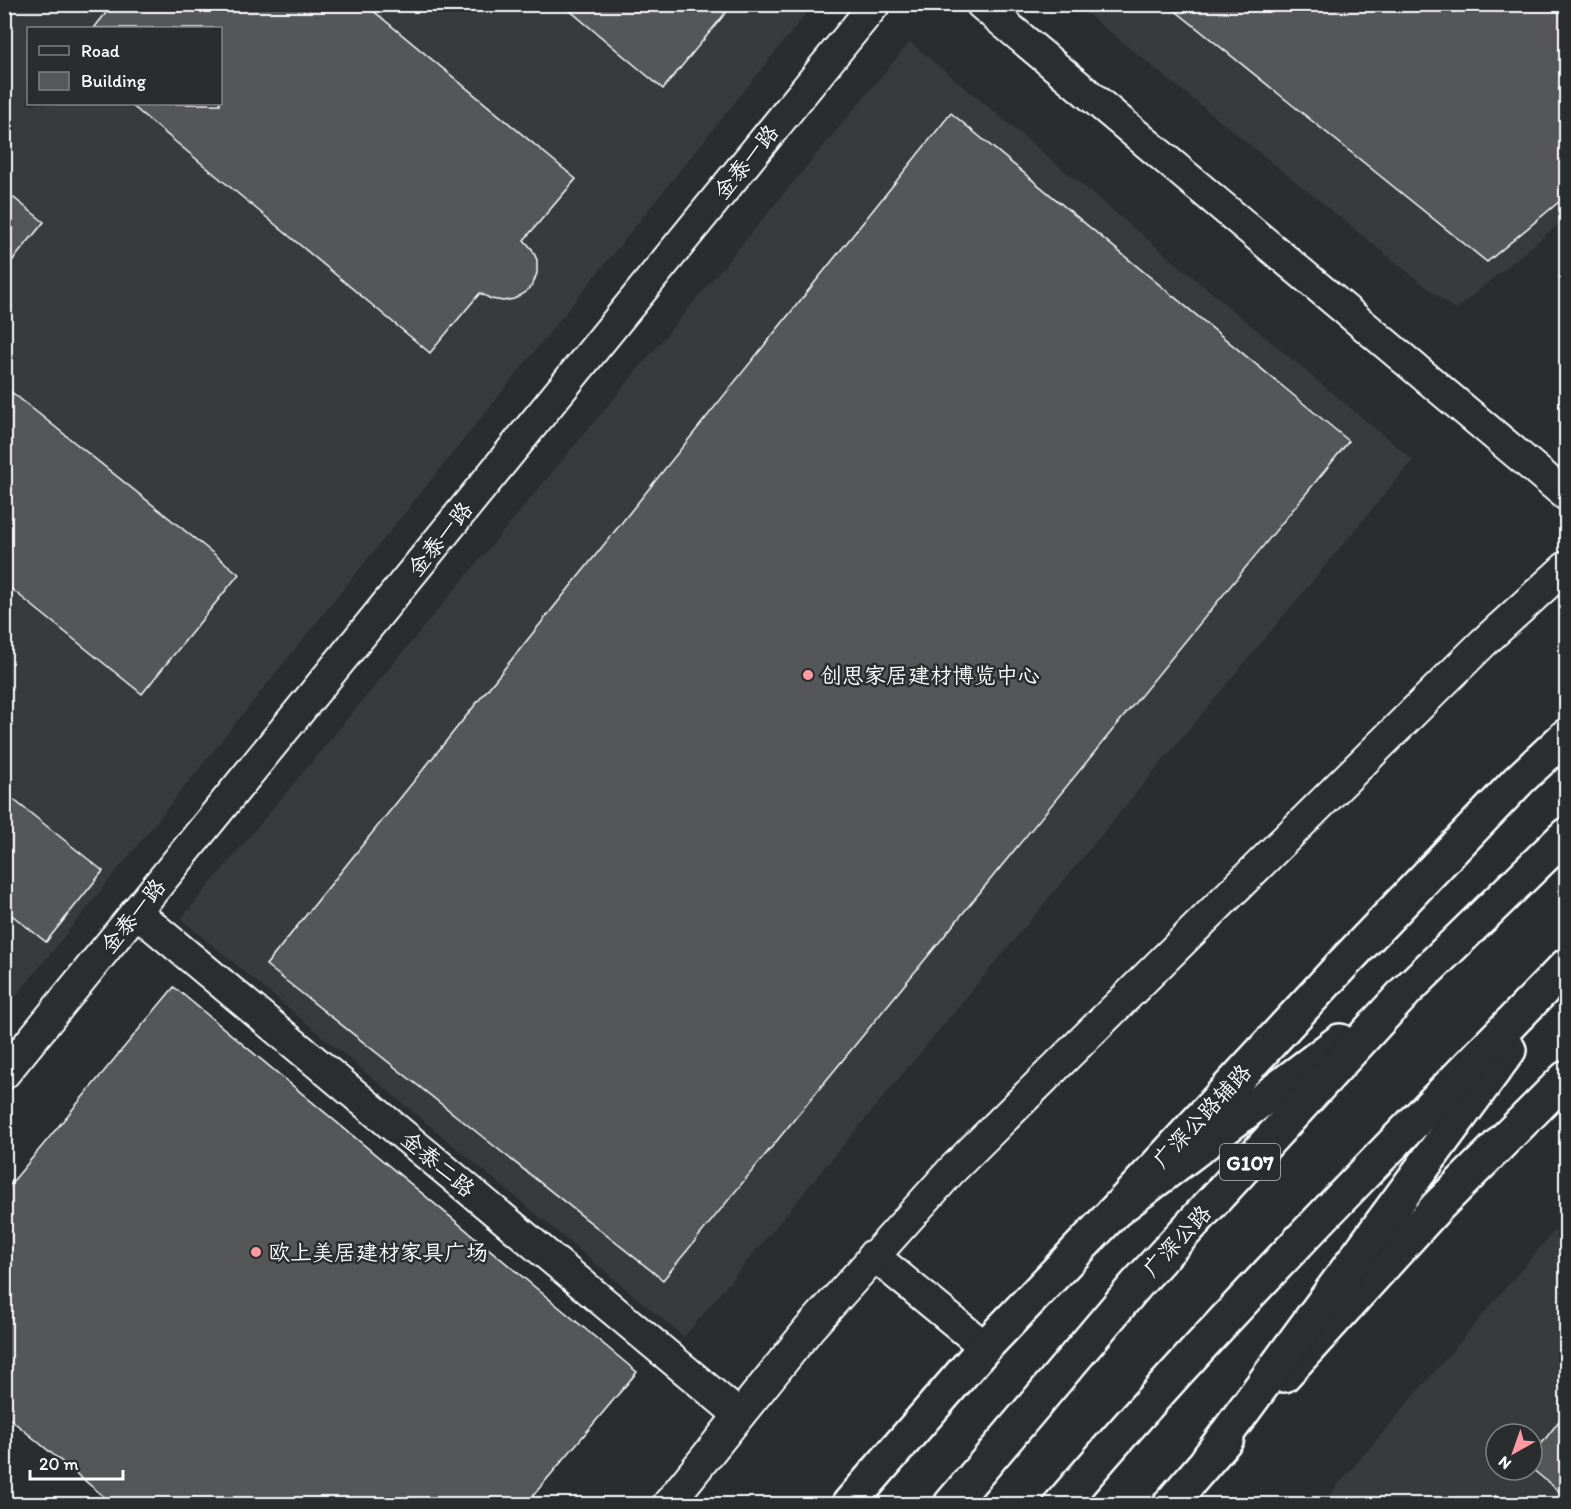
<svg xmlns="http://www.w3.org/2000/svg" width="1571" height="1509" font-family="Itim,'LXGW WenKai TC',sans-serif">
<rect width="100%" height="100%" fill="#2a2d2e"/>
<filter id="ink" filterUnits="userSpaceOnUse"><feTurbulence type="fractalNoise" baseFrequency=".0167" numOctaves="2"/><feDisplacementMap in="SourceGraphic" scale="12" xChannelSelector="R" yChannelSelector="G"/><feConvolveMatrix kernelMatrix="1 2 1 2 8 2 1 2 1" color-interpolation-filters="sRGB"/></filter>
<g filter="url(#ink)">
<!-- built -->
<g fill="#373a3b" fill-rule="evenodd">
<path d="M5,5H813L5,1010ZM28,28H220V104H28Z"/>
<polygon points="1076,5 1566,5 1566,218 1455,310"/>
<polygon points="910,42 1413,460 684,1337 181,919"/>
<path d="M1566,1217V1504H1322ZM1496,1434H1532V1470H1496Z"/>
</g>
<!-- building -->
<g fill="#555758" stroke="#fff" stroke-width="1.5">
<polygon points="113,4 365,4 576,179 524,240 532,249 537,260 537,273 533,284 525,293 514,299 503,301 491,299 480,293 430,353 130,104 220,104 220,28 94,28"/>
<polygon points="562,4 733,4 663,89"/>
<polygon points="1167,4 1566,4 1566,196 1487,262"/>
<polygon points="951,113 1349,441 663,1280 266,965"/>
<polygon points="4,190 44,222 4,271"/>
<polygon points="4,386 239,574 142,694 4,583"/>
<polygon points="4,792 103,871 46,942 4,909"/>
<polygon points="174,987 637,1372 526,1504 113,1504 4,1414 4,1192"/>
<polygon points="1566,1412 1566,1484 1560,1492 1532,1469 1532,1456"/>
<polygon points="1495,1496 1503,1501 1500,1504 1488,1504"/>
</g>
<g fill="none" stroke-linecap="round" stroke-linejoin="round">
<defs>
<g id="minor">
<polyline points="981,4 1566,495"/>
<polyline points="136,912 739,1415"/>
<polyline points="4,1074 875,4"/>
<polyline points="873,1255 985,1347"/>
<polyline points="668,1504 809,1329 951,1171 1483,643 1566,567"/>
</g>
<g id="primary">
<polyline points="1284,1375 1436,1208 1566,1078"/>
<polyline points="849,1504 985,1347 1115,1211 1342,965 1519,780 1566,736"/>
<polyline points="1170,1504 1227,1438"/>
</g>
<g id="trunk">
<polyline points="1115,1211 1340,1041"/>
<polyline points="1208,1459 1509,1050"/>
<polyline points="951,1504 1136,1285 1406,991 1566,835"/>
<path d="M1061,1504C1219,1317 1396,1142 1566,966"/>
</g>
</defs>
<!-- minor casing -->
<use href="#minor" stroke="#fff" stroke-width="34"/>
<!-- primary casing -->
<use href="#primary" stroke="#fff" stroke-width="38"/>
<!-- trunk casing -->
<use href="#trunk" stroke="#fff" stroke-width="38"/>
<!-- minor -->
<use href="#minor" stroke="#2a2d2e" stroke-width="30"/>
<!-- primary -->
<use href="#primary" stroke="#2a2d2e" stroke-width="33"/>
<!-- trunk -->
<use href="#trunk" stroke="#2a2d2e" stroke-width="33"/>
</g>
</g>
<!-- markers -->
<g fill="#ff9aa2" stroke="#2a2d2e" stroke-width="2">
<circle cx="808" cy="675" r="6"/>
<circle cx="256" cy="1252" r="6"/>
</g>
<g text-anchor="middle" dominant-baseline="central" stroke-width="5" stroke-linejoin="round" paint-order="stroke">
<!-- shield labels -->
<rect fill="#2a2d2e" stroke="#bfc0c0" stroke-width="1.5" x="1220" y="1144" width="60" height="36" rx="4.5"/>
<g font-size="21" font-weight="bold" fill="#fff">
<text x="1250" y="1162">G107</text>
</g>
<!-- street labels -->
<g font-size="22" fill="#fff" stroke="#2a2d2e">
<text transform="translate(746 162) rotate(-51)">金泰一路</text>
<text transform="translate(440 539) rotate(-51)">金泰一路</text>
<text transform="translate(133 916) rotate(-51)">金泰一路</text>
<text transform="translate(1202 1116) rotate(-47)">广深公路辅路</text>
<text transform="translate(438 1164) rotate(40)">金泰二路</text>
<text transform="translate(1177 1241) rotate(-47)">广深公路</text>
</g>
<!-- poi labels -->
<g font-size="22" fill="#fff" stroke="#2a2d2e" text-anchor="start">
<text x="820" y="675">创思家居建材博览中心</text>
<text x="268" y="1252">欧上美居建材家具广场</text>
</g>
</g>
<!-- margin -->
<rect width="1571" height="1509" fill="none" stroke="#2a2d2e" stroke-width="24"/>
<rect x="12" y="12" width="1547" height="1485" fill="none" stroke="#fff" stroke-width="2" filter="url(#ink)"/>
<!-- legend -->
<rect x="27" y="27" width="195" height="78" fill="#2a2d2e" stroke="#7f8182" stroke-width="1.5"/>
<rect x="39" y="46" width="30" height="9" fill="#2a2d2e" stroke="#7f8182" stroke-width="1.5"/>
<text x="81" y="57" font-size="18" fill="#ffffff">Road</text>
<rect x="39" y="72" width="30" height="18" fill="#555758" stroke="#7f8182" stroke-width="1.5"/>
<text x="81" y="87" font-size="18" fill="#ffffff">Building</text>
<!-- north arrow -->
<g transform="translate(1514 1452) rotate(220)"><circle r="28" fill="#2a2d2e" stroke="#7f8182" stroke-width="1.5"/>
<path d="M0-4.5L10 22L0 15L-10 22Z" fill="#ff9aa2"/>
<text y="-9" font-size="16" font-weight="bold" text-anchor="middle" fill="#ffffff">N</text>
</g>
<!-- scale -->
<path d="M30 1470v9h93v-9" fill="none" stroke="#ffffff" stroke-width="3"/>
<text x="39" y="1470" font-size="18" fill="#ffffff" stroke="#2a2d2e" stroke-width="4.5" paint-order="stroke">20 m</text>
</svg>
